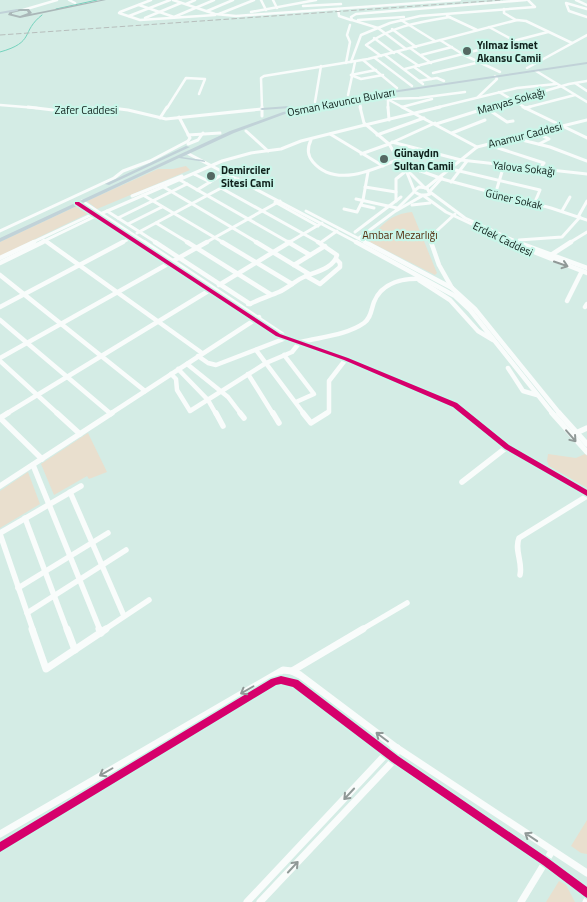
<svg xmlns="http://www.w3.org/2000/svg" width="587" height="902" font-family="'Titillium Web',sans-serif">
<rect width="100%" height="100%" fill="#d4ece5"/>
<!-- green -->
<g fill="#e9dfce">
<polygon points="186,166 190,170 97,209 87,201 158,169 173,169"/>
<polygon points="77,206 89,213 0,256 0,242"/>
<path d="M412,212L437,273L435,275L368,241C382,225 390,214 412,212Z"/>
<polygon points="88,433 107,472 89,479 87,476 54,495 41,464"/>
<polygon points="548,454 576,458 585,454 587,456 587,488 549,466 547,461"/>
<polygon points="28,472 40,504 0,528 0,491"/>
<polygon points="587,820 587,854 581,853 571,846"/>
<polygon points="559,881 566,885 575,902 546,902"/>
</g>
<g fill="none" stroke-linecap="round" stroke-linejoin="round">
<!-- stream -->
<g stroke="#74d3bd" stroke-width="1">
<polyline points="56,9 97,0"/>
<path d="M0,52C36,42 20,32 42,15"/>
</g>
<!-- minor-far4 -->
<g stroke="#f9fcfb" stroke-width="2.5">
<polyline points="69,0 75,3"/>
<polyline points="173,0 215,14 236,16 460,0"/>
<polyline points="261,0 266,10"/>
<polyline points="273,0 277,8"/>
<polyline points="576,0 587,5"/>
<polyline points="186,4 195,0"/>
<polyline points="139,5 174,17 214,0"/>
<polyline points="303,6 341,4"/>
<polyline points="338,9 339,16 351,20"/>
<polyline points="504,9 504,13 516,20"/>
<polyline points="587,9 566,3 569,11 587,17"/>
<polyline points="23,10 57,0"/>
<polyline points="207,11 233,0"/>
<polyline points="120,12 151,0"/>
<polyline points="251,12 316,0"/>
<polyline points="119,13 140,20 215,15"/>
<polyline points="219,14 254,0"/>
<polyline points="129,16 170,0"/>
<polyline points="447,16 477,30"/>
<polyline points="145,18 181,3"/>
<polyline points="358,20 404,17"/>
<polyline points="401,20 435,41"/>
<polyline points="489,27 515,41"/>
<polyline points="392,29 416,47"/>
<polyline points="374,38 394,53"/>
<polyline points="440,40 464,55 500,72"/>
<polyline points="410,48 431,63"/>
<polyline points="406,49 378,28 352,20 351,17 356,14 526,0"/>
<polyline points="398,52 419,66"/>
<polyline points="385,55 423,84"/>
<polyline points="421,55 452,47"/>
<path d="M381,56L366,45C391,26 420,22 450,17"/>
<polyline points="375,58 412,86"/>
<polyline points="363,60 397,88"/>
<polyline points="351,62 361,35 390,23 420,16 535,7 528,0"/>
<polyline points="346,63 350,42 347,35 350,25"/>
<polyline points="414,67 431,79"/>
<polyline points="527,68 587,35"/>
<polyline points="405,69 548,32"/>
<polyline points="536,71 587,102"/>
<polyline points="433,73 476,63"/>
<polyline points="351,75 361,79 383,75"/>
<polyline points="351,75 376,70"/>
<polyline points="419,81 437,78 444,81"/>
<polyline points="575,83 587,91"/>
<polyline points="499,92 526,108"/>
<polyline points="378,94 404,108"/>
<polyline points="348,95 355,62"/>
<polyline points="358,97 361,108"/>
<polyline points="478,97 497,79 495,76"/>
<polyline points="386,99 419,98 465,92"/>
<polyline points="388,101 388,108"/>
<polyline points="315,102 321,66"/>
<polyline points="0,105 37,108"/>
<polyline points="402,107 432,99"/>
<polyline points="89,108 111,108"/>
<polyline points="167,108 186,78 205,79 199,94"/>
<polyline points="262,108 261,78 264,76 368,59 517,20 526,21 572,43"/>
<polyline points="435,108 517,88 556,84"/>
<polyline points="486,108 569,84 587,81"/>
<polyline points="525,108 575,95"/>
</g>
<!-- minor-far3 -->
<g stroke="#f9fcfb" stroke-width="3">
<polyline points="28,107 53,110 104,107 128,110 166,119 262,109"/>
<polyline points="262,107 262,116"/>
<polyline points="360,107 364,123 389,144 401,164 425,188"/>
<polyline points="388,107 389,120"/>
<polyline points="402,107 477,147"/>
<polyline points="523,107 587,138"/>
<polyline points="486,108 507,122 513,121"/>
<polyline points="525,108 530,107"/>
<polyline points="160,118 167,107"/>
<polyline points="436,124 490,107"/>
<polyline points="365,125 440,107"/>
<polyline points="246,131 268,151"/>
<polyline points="535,132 549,139 539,144"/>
<polyline points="452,133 485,120"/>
<polyline points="330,134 383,166"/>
<polyline points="188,135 220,133"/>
<polyline points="377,135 424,118"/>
<polyline points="514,138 550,147 587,161"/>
<path d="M311,140C307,148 307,155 313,162C335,188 374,170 399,159"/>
<polyline points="392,142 461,160 587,174"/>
<polyline points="188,144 198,140 203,133"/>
<polyline points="489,145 544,163 539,169"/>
<polyline points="187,153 358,243"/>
<polyline points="361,154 389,144 435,123"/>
<polyline points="404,165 440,178"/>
<polyline points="451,169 540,190 535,202"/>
<polyline points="406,170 414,190"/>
<polyline points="420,171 438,153"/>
<polyline points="194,174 210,182"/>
<polyline points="442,179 551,208 587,220"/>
<polyline points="180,180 290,243"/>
<polyline points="451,182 467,161"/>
<polyline points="162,186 258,243"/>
<polyline points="365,187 396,192"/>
<path d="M419,187L427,188L430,194C424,196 419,196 414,191Z"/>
<polyline points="221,188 320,243"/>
<polyline points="426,188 477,147 587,120"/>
<polyline points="197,190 223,174"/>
<polyline points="430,191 442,178"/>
<polyline points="430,192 465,218 520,243"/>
<polyline points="143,195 224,243"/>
<polyline points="495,195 504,165"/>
<polyline points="132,196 182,176"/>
<polyline points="424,196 446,212 512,243"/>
<polyline points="356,199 397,208"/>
<polyline points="82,201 146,243"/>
<polyline points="396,201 396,179 406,171"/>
<polyline points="275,202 318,226"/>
<polyline points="77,203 138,243"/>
<polyline points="361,205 374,208"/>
<polyline points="412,205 430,203"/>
<polyline points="344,209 357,212 363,200 368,172"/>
<polyline points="396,210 414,192"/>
<polyline points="107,211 157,243"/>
<polyline points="306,211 367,243"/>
<polyline points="562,211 570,197"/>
<polyline points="578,217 587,201"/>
<polyline points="118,218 187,184"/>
<polyline points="156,223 189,243"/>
<polyline points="128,224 162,207"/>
<polyline points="0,231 114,178 123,171 150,161 188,141 190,138 179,117"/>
<polyline points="355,232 401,197"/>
<polyline points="137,233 238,179"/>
<polyline points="359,238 394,212 422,196"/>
<polyline points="44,240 49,243"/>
<polyline points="519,240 562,237 580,217"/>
<polyline points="31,243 95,213"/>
<polyline points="40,243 98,215 222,161 251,153 281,149 301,141 365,125"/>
<polyline points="121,243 131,238"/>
<polyline points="205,243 280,201"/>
<polyline points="288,243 322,223"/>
<polyline points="320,243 337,231"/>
<polyline points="431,243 429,238 455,214"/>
<polyline points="569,243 587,232"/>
</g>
<!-- minor-far2 -->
<g stroke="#f9fcfb" stroke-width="4.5">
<polyline points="47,242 202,353"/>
<polyline points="136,242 278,335 346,359 455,405 466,414"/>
<polyline points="144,242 282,334"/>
<polyline points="155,242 250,304 248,304"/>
<polyline points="187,242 270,294"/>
<polyline points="222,242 292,284"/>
<polyline points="256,242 309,274"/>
<polyline points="288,242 310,255"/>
<polyline points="356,242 455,296 470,310 553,414"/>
<polyline points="365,242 452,288 475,309 560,414"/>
<polyline points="431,242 439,265 452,288"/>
<polyline points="509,242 587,273"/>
<polyline points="517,242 587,268"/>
<polyline points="551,255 571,242"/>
<polyline points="0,258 34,242"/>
<polyline points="0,263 43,242"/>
<polyline points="294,265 325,246"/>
<polyline points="0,275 145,391"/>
<polyline points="306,276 320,284 340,267 340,263 336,259"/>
<polyline points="419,280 450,300 478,331 493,340"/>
<polyline points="219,285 290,242"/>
<polyline points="567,301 582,271"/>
<path d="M250,304C259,299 270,296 279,292C288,288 296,280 306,276C316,272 334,268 337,255L318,242"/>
<polyline points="0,307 123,242"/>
<polyline points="585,307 587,304"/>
<polyline points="0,320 111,414"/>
<path d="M301,342C321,337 347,335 364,323C371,318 371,310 374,302C382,282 404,278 423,279"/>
<polyline points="256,350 304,414"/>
<polyline points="284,355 314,394 296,402"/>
<polyline points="198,356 208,363 216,365 286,338"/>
<polyline points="0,358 207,242"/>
<polyline points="0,361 58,414"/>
<polyline points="187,364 228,397 241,414"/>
<polyline points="508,368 523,391 537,395"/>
<polyline points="178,369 208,400 216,414"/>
<polyline points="171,374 176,379 177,390 190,411 266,363 292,352 300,342"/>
<polyline points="248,374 273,414"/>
<polyline points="6,414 210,290"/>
<polyline points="110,414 259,317"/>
<polyline points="325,414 329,412 329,381 346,359"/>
</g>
<!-- minor-far1 -->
<g stroke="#f9fcfb" stroke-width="5.5">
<polyline points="57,413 80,434"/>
<polyline points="216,413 223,426"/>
<polyline points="240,413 244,418"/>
<polyline points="273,413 279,423"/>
<polyline points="303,413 311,423 327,413"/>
<polyline points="465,413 507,447 587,493"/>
<polyline points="552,413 587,452"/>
<polyline points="559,413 587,444"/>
<polyline points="0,418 8,413"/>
<polyline points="0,418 42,459"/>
<polyline points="576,433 587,428"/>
<polyline points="33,465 100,630"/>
<polyline points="462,482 507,447"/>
<polyline points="0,486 112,413"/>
<polyline points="70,492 124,616"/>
<polyline points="25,518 67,630"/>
<polyline points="0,533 81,486"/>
<polyline points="0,534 33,630"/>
<path d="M520,575C523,562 514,550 519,538L587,496"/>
<polyline points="18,588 108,533"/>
<polyline points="27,613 126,550"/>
<polyline points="104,630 149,600"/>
<polyline points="361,630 407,603"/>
</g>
<!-- minor -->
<g stroke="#f9fcfb" stroke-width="7">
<polyline points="32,629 46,669 106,629"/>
<polyline points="67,629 75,650"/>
<polyline points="99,629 101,633"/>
<polyline points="292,671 363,629"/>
<polyline points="0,834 283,670 292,671 300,675 397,748 587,873"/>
<polyline points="0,847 274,682 281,680 295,683 395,759 546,862 587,893"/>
<polyline points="247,902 387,753 397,748"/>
<polyline points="260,902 395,759 397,748"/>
<polyline points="521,902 552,851"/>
<polyline points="586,902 587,900"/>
</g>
<!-- major -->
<path fill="#aab7b8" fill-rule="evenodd" d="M101,0H106L20,18L8,15L10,11L20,9H29L32,13L30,14ZM20,11H27L28,13L20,16L12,14V13Z"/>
<!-- highway -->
<g fill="#c1d2d8" fill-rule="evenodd">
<polygon points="17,9 18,11 0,14 0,12"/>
<polygon points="587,62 587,64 358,98 285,114 234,133 182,157 203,160 205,161 205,162 179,158 0,242 0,238 230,131 283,112 358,96"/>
<polygon points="289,106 290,106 290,108 262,110 260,109 262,108"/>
<polygon points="186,146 190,147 109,185 105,184"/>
</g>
<!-- rail -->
<polyline stroke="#b7bebc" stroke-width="1" stroke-dasharray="5.5 2.5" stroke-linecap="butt" points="0,35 503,0"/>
<defs>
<g id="cycleway">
<polygon points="75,202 79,202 280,334 348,358 457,403 509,445 587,490 587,496 505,449 453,407 344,360 276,336 75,204"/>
<polygon points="281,676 298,680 398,756 549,859 587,887 587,898 584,896 543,865 392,762 293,687 281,684 276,685 0,852 0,842 271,679"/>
</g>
</defs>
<!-- cycleway casing -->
<use href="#cycleway" stroke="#c9f6e9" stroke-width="3"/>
<!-- cycleway -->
<use href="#cycleway" fill="#d6006c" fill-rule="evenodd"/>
</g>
<!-- one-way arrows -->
<defs><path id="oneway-shaft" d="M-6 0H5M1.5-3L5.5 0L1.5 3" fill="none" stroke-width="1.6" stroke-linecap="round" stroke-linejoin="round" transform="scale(1.25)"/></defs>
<g stroke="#909997">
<use href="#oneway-shaft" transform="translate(561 264) rotate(19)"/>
<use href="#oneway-shaft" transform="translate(571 436) rotate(49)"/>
<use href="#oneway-shaft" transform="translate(247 690) rotate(150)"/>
<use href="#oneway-shaft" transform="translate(382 737) rotate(-143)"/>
<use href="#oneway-shaft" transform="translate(106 772) rotate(150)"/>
<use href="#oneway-shaft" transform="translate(349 794) rotate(133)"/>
<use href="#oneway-shaft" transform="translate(531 837) rotate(-146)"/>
<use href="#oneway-shaft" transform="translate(293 867) rotate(-47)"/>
</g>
<!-- markers -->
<g fill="#546862" stroke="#c9f6e9" stroke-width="2">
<circle cx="467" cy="51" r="5"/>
<circle cx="384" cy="159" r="5"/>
<circle cx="211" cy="176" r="5"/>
</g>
<g text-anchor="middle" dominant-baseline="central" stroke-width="4.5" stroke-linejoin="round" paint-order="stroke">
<!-- far-poi labels -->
<g font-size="11" font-weight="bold" fill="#0f211c" stroke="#c9f6e9" text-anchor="start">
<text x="477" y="45">Yılmaz İsmet<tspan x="477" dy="13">Akansu Camii</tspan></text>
<text x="394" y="153">Günaydın<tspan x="394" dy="13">Sultan Camii</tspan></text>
<text x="221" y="170">Demirciler<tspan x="221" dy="13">Sitesi Cami</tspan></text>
</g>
<!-- far-street labels -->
<g font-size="11" fill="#0f211c" stroke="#c9f6e9">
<text transform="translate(511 101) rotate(-16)">Manyas Sokağı</text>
<text transform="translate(341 102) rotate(-11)">Osman Kavuncu Bulvarı</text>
<text x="86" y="110">Zafer Caddesi</text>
<text transform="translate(525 135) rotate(-14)">Anamur Caddesi</text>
<text transform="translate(524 168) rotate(6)">Yalova Sokağı</text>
<text transform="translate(514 199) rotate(13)">Güner Sokak</text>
<text transform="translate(503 239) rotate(26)">Erdek Caddesi</text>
</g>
<!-- far-park labels -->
<g font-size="11" fill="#522c0d" stroke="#c9f6e9">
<text x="400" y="235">Ambar Mezarlığı</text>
</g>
</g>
</svg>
